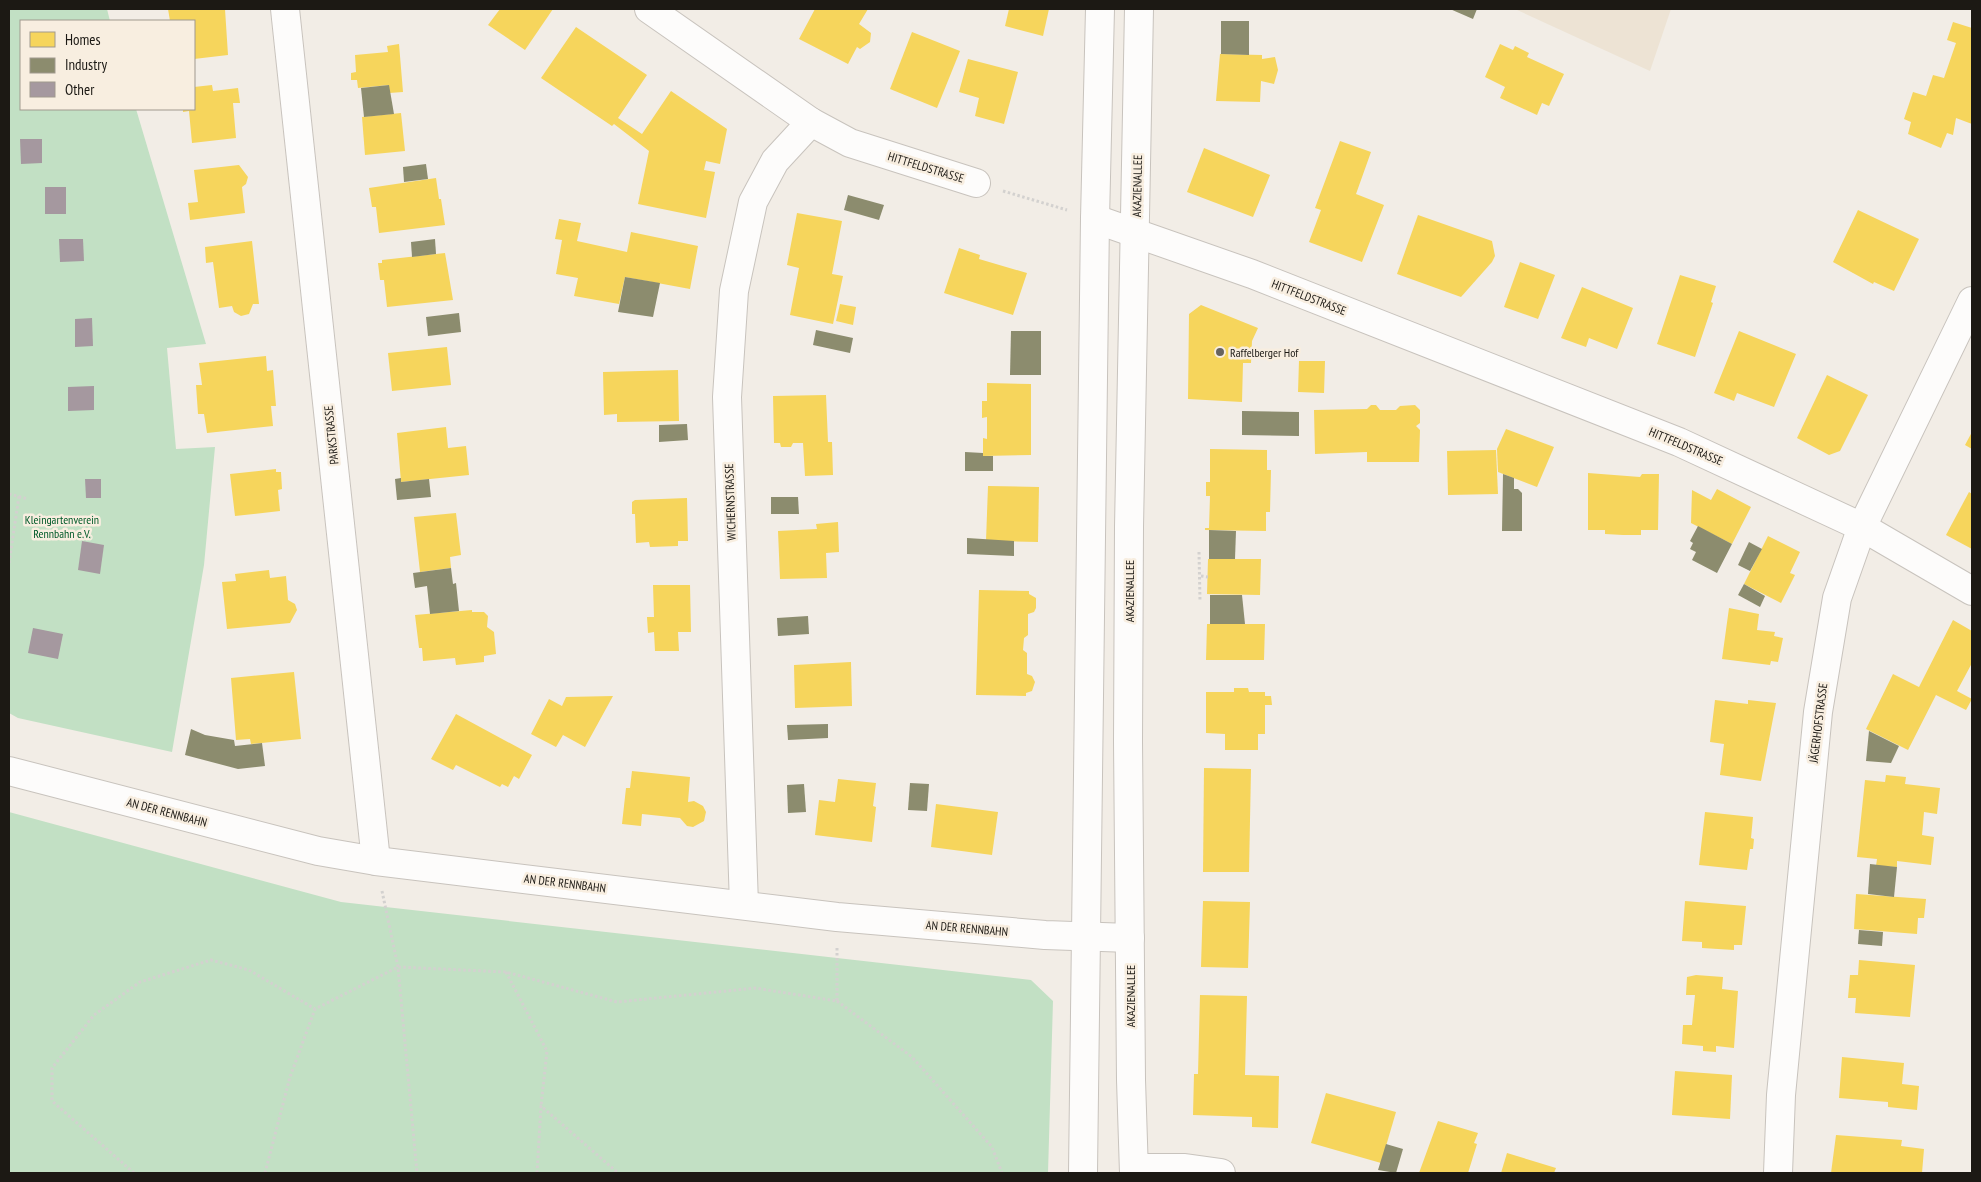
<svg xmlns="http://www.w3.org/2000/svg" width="1981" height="1182" font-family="'PT Sans Narrow',sans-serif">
<rect width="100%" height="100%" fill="#f2ede6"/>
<!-- built -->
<polygon fill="#ede3d4" points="1515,9 1671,9 1650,71"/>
<!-- green -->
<g fill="#c2e0c4">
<polygon points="9,9 107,9 110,21 21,21 21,109 136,109 206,344 167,348 176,449 215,447 204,565 172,752 18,718 9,713"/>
<polygon points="9,812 341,902 1031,980 1053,1001 1048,1173 9,1173"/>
</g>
<!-- homes -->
<g fill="#f6d55c">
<polygon points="168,9 225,9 228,55 194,59 194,21 170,21"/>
<polygon points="500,9 553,9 525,50 488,25"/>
<polygon points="815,9 868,9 859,24 871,33 870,42 860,49 857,47 848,64 799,39"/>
<polygon points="1009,9 1049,9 1043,36 1005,26"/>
<polygon points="1953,22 1972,28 1972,124 1956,118 1953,135 1947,133 1941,148 1908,134 1911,122 1904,119 1913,92 1926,96 1933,75 1944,78 1956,43 1947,40"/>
<polygon points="576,27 647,75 618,118 642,134 671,91 727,129 720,164 706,161 704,170 715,172 706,218 638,204 649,151 614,124 612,126 541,78"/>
<polygon points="912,32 960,51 937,108 890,89"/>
<polygon points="399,44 403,92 389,93 389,85 358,88 357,80 351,80 351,73 356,72 355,55 388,52 387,46"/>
<polygon points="1500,44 1513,50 1515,46 1529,53 1527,57 1564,74 1549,106 1542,103 1537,115 1500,98 1505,87 1485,77"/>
<polygon points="1220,54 1262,55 1262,59 1275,57 1278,70 1274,84 1261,81 1260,102 1216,101"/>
<polygon points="968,59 1018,72 1004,124 975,116 979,98 959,92"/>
<polygon points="212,85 213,91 238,88 240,103 233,103 236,138 192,143 189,111 183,112 183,109 194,109 194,87"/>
<polygon points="401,113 405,151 365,155 362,117"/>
<polygon points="1340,141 1371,152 1356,194 1384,205 1362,262 1309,242 1321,210 1315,208"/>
<polygon points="1204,148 1270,175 1253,217 1187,192"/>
<polygon points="239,165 248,177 246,184 242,187 245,213 190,220 188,203 198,202 194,170"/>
<polygon points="436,178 439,199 441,199 445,225 379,233 376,207 372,207 369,188"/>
<polygon points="1858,210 1919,239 1894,291 1874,282 1873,284 1833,262"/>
<polygon points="797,213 842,221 832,274 843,276 833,324 790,315 799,268 787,265"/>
<polygon points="1418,215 1492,241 1495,256 1492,262 1461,297 1397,274"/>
<polygon points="559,219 581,223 577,241 627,252 631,232 698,246 690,289 625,277 619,304 574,296 578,278 556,274 562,240 555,239"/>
<polygon points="252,241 259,304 253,304 249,314 241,316 234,312 232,306 219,308 213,262 206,263 205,247"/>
<polygon points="959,248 980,255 979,259 1027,273 1013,315 944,293"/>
<polygon points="445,253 453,300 387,307 384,280 380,280 378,263 382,263 382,260"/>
<polygon points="1520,262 1555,275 1538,319 1504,307"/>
<polygon points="1680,275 1716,286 1711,302 1713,303 1695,357 1657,344"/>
<polygon points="1582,287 1633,308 1617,349 1589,338 1586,347 1561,338"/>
<polygon points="840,304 856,307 853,325 836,321"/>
<polygon points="1201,305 1258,328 1252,341 1251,363 1243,363 1242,402 1188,399 1189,314"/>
<polygon points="1739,331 1796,354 1774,407 1737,393 1734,401 1714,393"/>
<polygon points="447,347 451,385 392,391 388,353"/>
<polygon points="266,356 267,371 273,370 276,406 271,406 273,426 207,433 204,414 198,414 196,385 202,385 199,363"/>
<polygon points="1299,361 1325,361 1324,393 1298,392"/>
<polygon points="678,370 679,421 617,422 617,414 604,415 603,372"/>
<polygon points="1827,375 1868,395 1840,451 1829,455 1797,438"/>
<polygon points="987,383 1031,384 1031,455 983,456 983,438 987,439 987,417 982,418 982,401 987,401"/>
<polygon points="826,395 828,442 832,442 833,475 805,476 803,443 793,443 791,447 781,447 780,443 774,443 773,396"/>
<polygon points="1371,405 1376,405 1380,410 1396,410 1400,406 1415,405 1420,410 1420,423 1416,426 1420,430 1419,462 1367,462 1367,452 1315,454 1314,410 1367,409"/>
<polygon points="446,427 448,448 466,446 469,475 401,482 397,433"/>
<polygon points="1506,429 1554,447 1537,487 1498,472 1497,449"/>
<polygon points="1972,432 1972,449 1965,445"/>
<polygon points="1210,449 1267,450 1267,470 1271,470 1270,512 1266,512 1266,531 1205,530 1205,528 1209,528 1210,496 1206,496 1206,482 1210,482"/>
<polygon points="1496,450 1498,494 1448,495 1447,451"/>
<polygon points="276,469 276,472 281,472 282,489 278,490 280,511 235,516 230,474"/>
<polygon points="1588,473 1640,477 1642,474 1659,474 1658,530 1641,530 1641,535 1623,535 1605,534 1605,530 1588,530"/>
<polygon points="988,486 1039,487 1038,542 986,541"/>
<polygon points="1717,489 1751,507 1732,544 1691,523 1692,490 1711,500"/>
<polygon points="1969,492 1972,494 1972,549 1946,535"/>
<polygon points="687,498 688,541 678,541 678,546 650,547 649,542 636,543 635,514 632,514 632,502 635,500"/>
<polygon points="456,513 461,555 450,557 451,568 420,572 414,517"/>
<polygon points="838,522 839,552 826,553 827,578 780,579 778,531 817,529 816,524"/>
<polygon points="1768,536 1800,552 1790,573 1795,575 1781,603 1744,584"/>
<polygon points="1208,559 1261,559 1260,595 1207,594"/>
<polygon points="269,570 270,578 286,576 288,600 295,604 297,610 290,623 227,629 222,582 236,581 235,574"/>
<polygon points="653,585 690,585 691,632 678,632 679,651 655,651 654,632 648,633 647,617 654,617"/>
<polygon points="979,590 1029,591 1029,594 1036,598 1036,608 1034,612 1028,614 1028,635 1024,638 1023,650 1027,653 1027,674 1032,676 1035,682 1032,691 1026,693 1026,696 976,695"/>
<polygon points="1729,608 1759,614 1757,630 1775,632 1774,636 1783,638 1778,662 1771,661 1770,665 1722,659"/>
<polygon points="472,610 472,612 484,612 488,616 487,627 494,632 496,654 484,656 484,662 456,665 455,658 423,661 422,648 419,648 415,615"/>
<polygon points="1953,620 1972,631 1972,663 1957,691 1972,699 1966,710 1936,695 1908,750 1866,729 1893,674 1919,687"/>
<polygon points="1207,624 1265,624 1264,660 1206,660"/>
<polygon points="851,662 852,706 795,708 794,665"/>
<polygon points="294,672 301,739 251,744 250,739 236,740 231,678"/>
<polygon points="1234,688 1248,688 1249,692 1265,692 1265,696 1271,696 1272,705 1265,705 1265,734 1258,734 1258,750 1225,750 1225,734 1206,733 1206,692 1234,692"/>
<polygon points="613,696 585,747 563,735 556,747 531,734 549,699 562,706 566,697"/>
<polygon points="1715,700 1748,704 1748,700 1776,703 1761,781 1720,775 1724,744 1710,742"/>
<polygon points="456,714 532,755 519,779 514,776 508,787 502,784 500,787 456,765 453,770 431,759"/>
<polygon points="1204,768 1251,769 1249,872 1203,872"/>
<polygon points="632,771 690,777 688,802 694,801 703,806 706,812 704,821 693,827 687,826 680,818 642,814 641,826 622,824 626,788 630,788"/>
<polygon points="1886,775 1906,777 1905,784 1940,788 1937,814 1924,812 1923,825 1922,835 1934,837 1931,865 1897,861 1897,867 1876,866 1877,859 1857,857 1865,780 1885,782"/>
<polygon points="838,779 876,783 873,806 876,807 872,842 815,835 819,800 835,802"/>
<polygon points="936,804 998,812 992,855 931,847"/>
<polygon points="1705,812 1753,817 1751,838 1754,839 1753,849 1750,849 1747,870 1699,865"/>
<polygon points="1856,894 1926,899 1924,918 1918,918 1917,934 1854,929"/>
<polygon points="1203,901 1250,902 1248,968 1201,967"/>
<polygon points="1685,901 1746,906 1742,945 1734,945 1734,950 1702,948 1702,942 1682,941"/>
<polygon points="1859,960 1915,965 1910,1017 1855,1013 1856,998 1848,998 1850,975 1858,975"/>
<polygon points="1696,975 1723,977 1722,989 1738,991 1734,1048 1716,1046 1716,1052 1703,1051 1703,1046 1682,1044 1683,1025 1692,1025 1695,995 1686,995 1687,977"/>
<polygon points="1200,995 1247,996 1245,1075 1279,1076 1278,1128 1252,1127 1252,1117 1193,1115 1194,1074 1198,1074"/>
<polygon points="1842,1057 1904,1063 1902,1084 1919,1086 1917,1110 1888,1107 1888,1102 1839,1098"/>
<polygon points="1675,1071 1732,1075 1730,1119 1672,1115"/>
<polygon points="1326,1093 1396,1112 1381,1163 1311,1143"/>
<polygon points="1438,1121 1478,1133 1474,1143 1477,1144 1468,1173 1419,1173"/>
<polygon points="1836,1135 1902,1140 1901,1146 1924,1149 1922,1173 1831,1173"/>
<polygon points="1507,1153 1556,1168 1554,1173 1501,1173"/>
</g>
<!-- industry -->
<g fill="#8c8c6e">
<polygon points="1450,9 1477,9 1473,19"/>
<polygon points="1221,21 1249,21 1249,55 1221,54"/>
<polygon points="389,85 394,114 364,117 361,88"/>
<polygon points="426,164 428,179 404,182 403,167"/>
<polygon points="848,195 884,205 879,220 844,210"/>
<polygon points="435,239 436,254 412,257 411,242"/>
<polygon points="625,277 660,283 653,317 618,312"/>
<polygon points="459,313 461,332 428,336 426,317"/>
<polygon points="816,330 853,338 850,353 813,345"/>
<polygon points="1011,331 1041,331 1041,375 1010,375"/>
<polygon points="1242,411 1299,412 1299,436 1242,435"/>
<polygon points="687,424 688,440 659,442 659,425"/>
<polygon points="965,452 983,453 983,456 993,456 993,471 965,471"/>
<polygon points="1503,474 1514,478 1514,489 1518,489 1522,493 1522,531 1502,531"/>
<polygon points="401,478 401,482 429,479 431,497 397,500 395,479"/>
<polygon points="771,497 798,497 799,514 771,514"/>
<polygon points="1698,526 1732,544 1717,573 1692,560 1696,552 1690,549 1693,543 1690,541"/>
<polygon points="1209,530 1236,531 1235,559 1209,559"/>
<polygon points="967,538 1014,541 1014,556 967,554"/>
<polygon points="1749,542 1762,549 1750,571 1738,565"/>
<polygon points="451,568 453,584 456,583 459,611 430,614 427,586 415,588 413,573"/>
<polygon points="1744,584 1765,596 1760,607 1738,595"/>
<polygon points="1210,595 1242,595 1245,624 1210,624"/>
<polygon points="808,616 809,634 778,636 777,618"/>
<polygon points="828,724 828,738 788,740 787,725"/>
<polygon points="191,729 205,735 234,740 235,746 262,743 265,766 238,769 185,755"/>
<polygon points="1869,731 1899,746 1891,763 1866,761"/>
<polygon points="910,783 929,784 927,811 908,810"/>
<polygon points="804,784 806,812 788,813 787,785"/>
<polygon points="1870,864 1897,867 1894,897 1868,894"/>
<polygon points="1859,930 1883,932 1882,946 1858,944"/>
<polygon points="1386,1144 1403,1149 1396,1173 1378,1170"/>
</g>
<!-- building -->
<g fill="#a5989f">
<polygon points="20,139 42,139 42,163 21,164"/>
<rect x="45" y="187" width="21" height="27"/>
<polygon points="59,239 83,239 84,261 60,262"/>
<polygon points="92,318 93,346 75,347 75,319"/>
<polygon points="94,386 94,410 68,411 68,387"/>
<polygon points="85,479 101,479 101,498 86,498"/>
<polygon points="82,541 104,545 100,574 78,570"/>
<polygon points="33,628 63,634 58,659 28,653"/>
</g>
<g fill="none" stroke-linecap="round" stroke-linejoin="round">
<defs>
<g id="minor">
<polyline points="285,9 376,861"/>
<polyline points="649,9 811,122 850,143 976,183"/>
<polyline points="1095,219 1252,274 1679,442 1862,527 1972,591"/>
<polyline points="9,771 318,851 376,861 837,917 1045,935 1130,938"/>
<polyline points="744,905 727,397 734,291 753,202 775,161 811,122"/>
<polyline points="1134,1168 1185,1168 1221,1173"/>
<polyline points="1778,1173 1781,1095 1818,712 1837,598 1862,527 1972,301"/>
</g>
<g id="major">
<polyline points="1083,1173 1095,219 1100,9"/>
<polyline points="1134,1173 1131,1080 1128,741 1129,527 1139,9"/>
</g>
</defs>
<!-- minor casing -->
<use href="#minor" stroke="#c8c3bd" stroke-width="30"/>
<!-- major casing -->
<use href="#major" stroke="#c8c3bd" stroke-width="30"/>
<!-- path -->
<g stroke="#d3d1cf" stroke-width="3" stroke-dasharray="2.5 2.5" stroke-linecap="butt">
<polyline points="1003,191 1067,210"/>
<polyline points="9,494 28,499"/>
<polyline points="1199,552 1200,601"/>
<polyline points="9,563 19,496"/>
<polyline points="1201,576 1208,577"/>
<polyline points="382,891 398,967 417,1173"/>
<polyline points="506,972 547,1051 541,1106"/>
<polyline points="837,1001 912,1057 992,1147 1002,1173"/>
<polyline points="134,1173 52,1101 52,1068 94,1015 140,982 211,960 249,970 315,1009 398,967 506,972 617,1002 755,988 837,1001 837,947"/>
<polyline points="265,1173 290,1077 315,1009"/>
<polyline points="537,1173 541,1106 618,1173"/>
</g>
<!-- minor -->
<use href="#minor" stroke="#fdfcfb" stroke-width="28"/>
<!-- major -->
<use href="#major" stroke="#fdfcfb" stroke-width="28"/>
</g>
<!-- markers -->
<circle fill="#67635e" stroke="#f8eee0" stroke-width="2" cx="1220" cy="352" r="5"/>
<g text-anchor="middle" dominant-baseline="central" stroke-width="5" stroke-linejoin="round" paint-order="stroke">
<!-- street labels -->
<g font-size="12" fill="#1c1914" stroke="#f8eee0">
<text transform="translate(926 167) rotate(17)">HITTFELDSTRASSE</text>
<text transform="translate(1137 186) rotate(-89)">AKAZIENALLEE</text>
<text transform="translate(1309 297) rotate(21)">HITTFELDSTRASSE</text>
<text transform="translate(331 435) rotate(-96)">PARKSTRASSE</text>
<text transform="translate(1686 446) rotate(23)">HITTFELDSTRASSE</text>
<text transform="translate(730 502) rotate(-92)">WICHERNSTRASSE</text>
<text transform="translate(1129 591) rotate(-90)">AKAZIENALLEE</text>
<text transform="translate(1818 723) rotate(-83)">JÄGERHOFSTRASSE</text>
<text transform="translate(167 812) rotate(15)">AN DER RENNBAHN</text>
<text transform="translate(565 883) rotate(7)">AN DER RENNBAHN</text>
<text transform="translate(967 928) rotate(5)">AN DER RENNBAHN</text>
<text transform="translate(1130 996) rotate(-90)">AKAZIENALLEE</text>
</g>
<!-- poi labels -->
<g font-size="12" fill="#1c1914" stroke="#f8eee0" text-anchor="start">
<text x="1230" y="352">Raffelberger Hof</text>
</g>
<!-- park labels -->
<g font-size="12" fill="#005a29" stroke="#f8eee0">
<text x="62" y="519">Kleingartenverein<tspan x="62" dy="14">Rennbahn e.V.</tspan></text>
</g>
</g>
<!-- border -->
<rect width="1981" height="1182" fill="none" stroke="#1c1914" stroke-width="20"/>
<!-- legend -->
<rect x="20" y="20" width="175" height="90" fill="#f8eee0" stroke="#a0998e"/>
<rect x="30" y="32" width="25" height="15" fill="#f6d55c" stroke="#a0998e"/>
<text x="65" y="45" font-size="15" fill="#1c1914">Homes</text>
<rect x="30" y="58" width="25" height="15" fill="#8c8c6e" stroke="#a0998e"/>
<text x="65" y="70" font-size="15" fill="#1c1914">Industry</text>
<rect x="30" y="82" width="25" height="15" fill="#a5989f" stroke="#a0998e"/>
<text x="65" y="95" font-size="15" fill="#1c1914">Other</text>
</svg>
